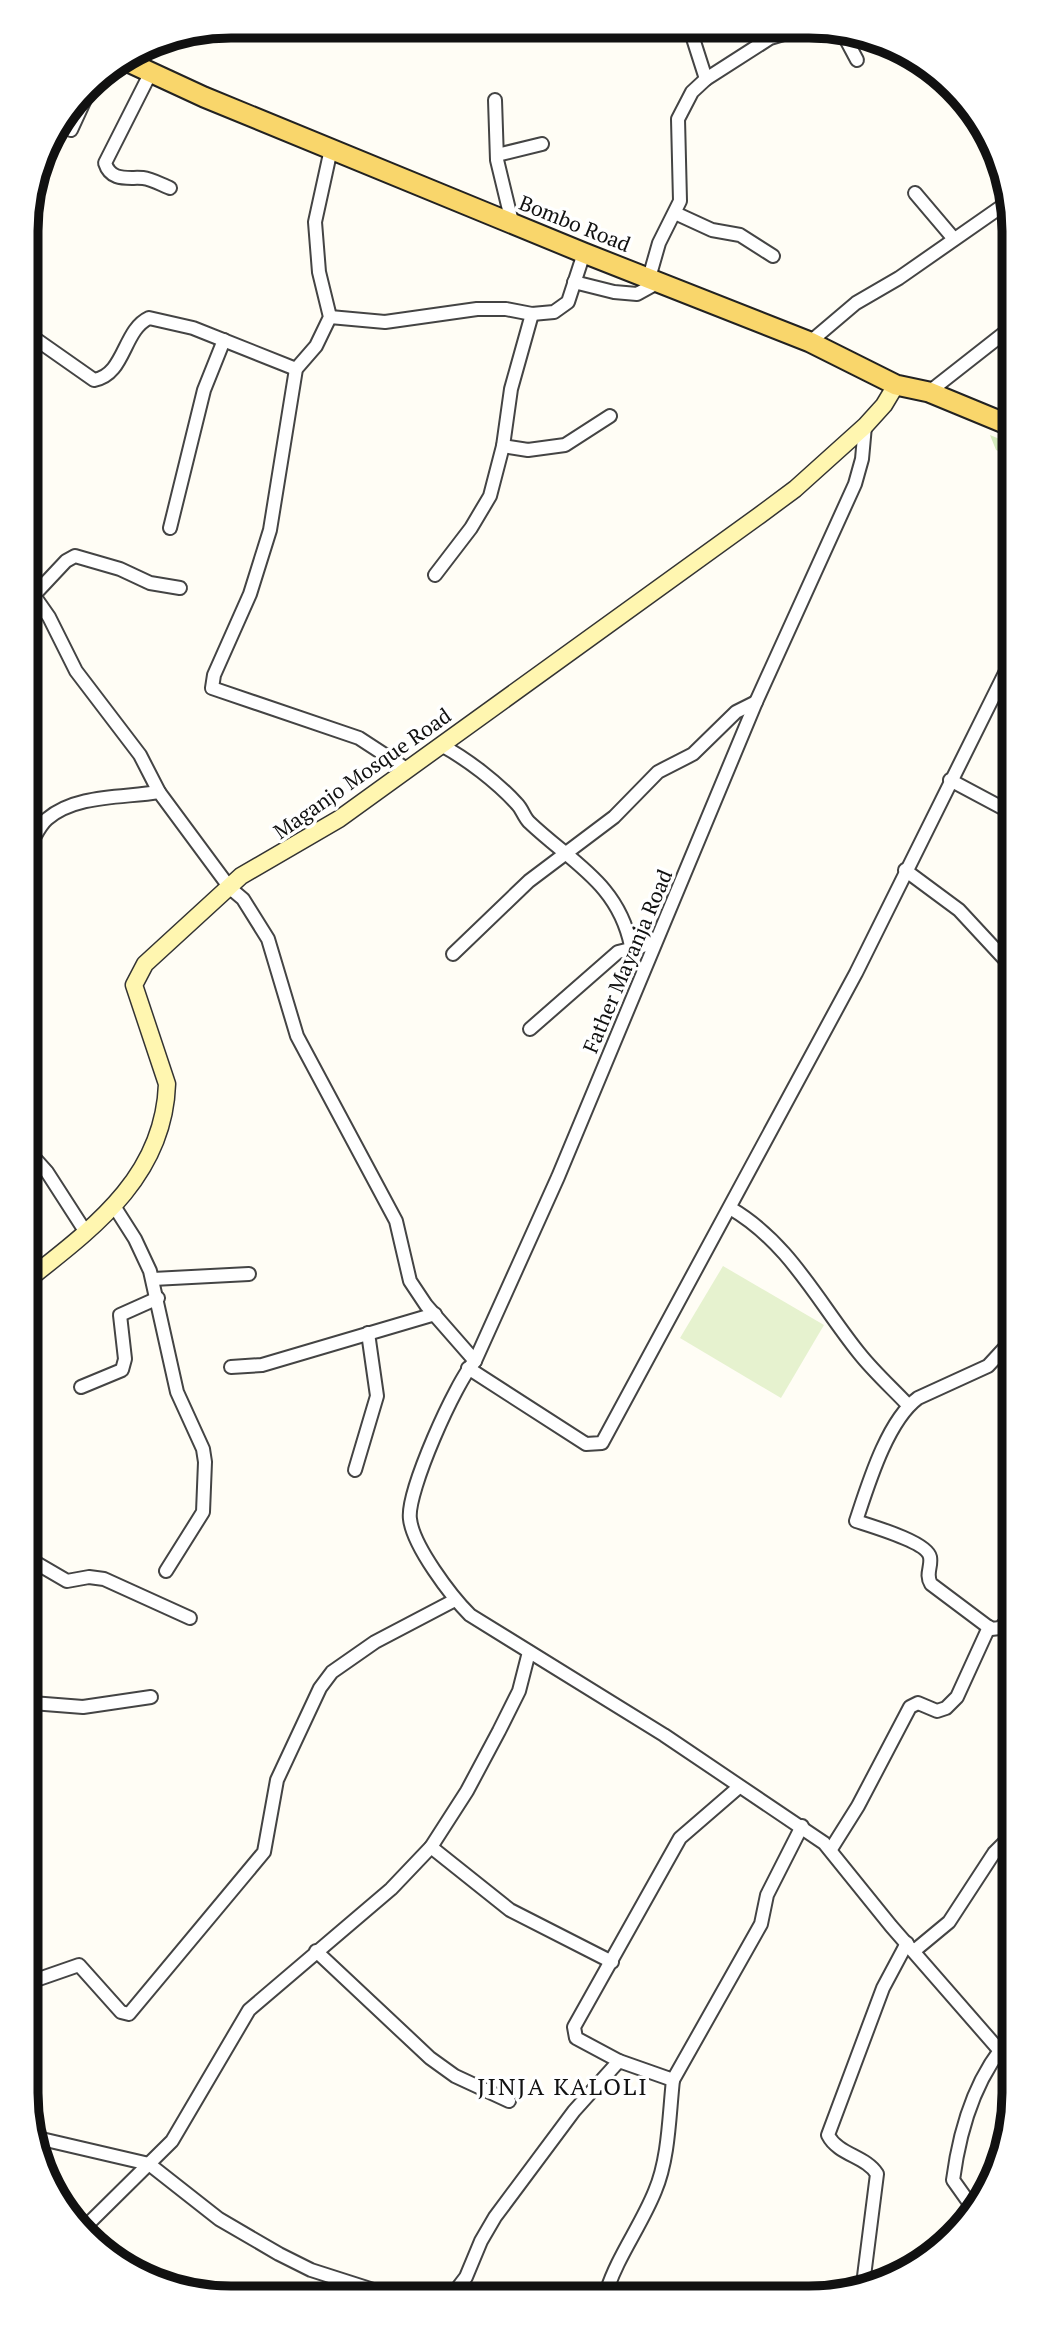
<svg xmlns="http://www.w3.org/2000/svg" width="1041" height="2325" font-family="'PT Serif',serif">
<rect width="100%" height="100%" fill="#fffdf5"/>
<!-- green -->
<polygon fill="#d5ebbd" points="990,435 1009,443 1009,456 996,450"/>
<!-- pitch -->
<polygon fill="#e6f2cf" points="723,1266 824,1325 781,1398 680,1338"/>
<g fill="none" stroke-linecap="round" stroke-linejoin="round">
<defs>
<g id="street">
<polyline points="841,30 857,60"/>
<path d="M151,72L105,163C111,182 128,177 143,178C152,179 162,185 170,188"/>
<polyline points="706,79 770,38 797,30"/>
<polyline points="495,100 497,160 512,222"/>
<polyline points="71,130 94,80"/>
<polyline points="331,149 315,222 319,272 330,317 316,346 296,369 270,530 250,594 214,675 212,688 359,738 408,770"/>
<polyline points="497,155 542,144"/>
<polyline points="915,193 954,239"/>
<polyline points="675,213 712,230 740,235 773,256"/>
<polyline points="649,278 659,243 680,201 678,119 692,92 706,79 690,29"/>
<polyline points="574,282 614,292 637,294 657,283"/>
<polyline points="330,317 385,322 477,309 506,309 532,314 554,312 568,302 584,253"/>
<path d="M27,333L94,380C125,375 123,330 149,318L193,328L296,369"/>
<polyline points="810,342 856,303 899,278 1008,202"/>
<polyline points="929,392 1008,330"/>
<path d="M865,426L862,459L855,484L756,702L558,1177L475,1361C456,1381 406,1493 410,1519C413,1546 451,1596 470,1615L664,1735L824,1843L891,1926L1014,2067"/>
<polyline points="503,446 528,450 565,445 610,416"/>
<polyline points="170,528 204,390 224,340"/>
<polyline points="435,575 471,528 490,496 503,446 511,389 532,314"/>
<polyline points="28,587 49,617 76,671 140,755 159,792"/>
<polyline points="35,594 66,561 75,556 120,569 150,583 180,588"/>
<path d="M441,745C467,759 497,782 517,804C522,809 524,817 529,822C572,863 618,883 631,946"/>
<polyline points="950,780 1010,812"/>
<path d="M29,846C35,837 39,826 47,819C76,794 124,798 159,792L230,888L243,899L268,939L297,1036L396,1221L410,1281L426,1305L475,1361"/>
<polyline points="905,870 959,910 1010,965"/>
<polyline points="453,954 529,881 614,817 658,772 693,754 736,712 756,702"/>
<polyline points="530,1029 618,952 655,943"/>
<polyline points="30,1153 47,1172 85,1231"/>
<polyline points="114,1206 135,1239 150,1271 177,1392 203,1449 205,1462 203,1512 166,1571"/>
<path d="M730,1208C789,1242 818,1302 859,1353C874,1372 892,1388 908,1405"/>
<polyline points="153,1279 249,1274"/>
<path d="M1012,1340L988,1366L918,1398C887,1421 868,1485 856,1521C871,1526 927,1542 930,1557C932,1567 925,1574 931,1584L991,1629L1000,1628L1013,1616"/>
<polyline points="231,1367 262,1365 435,1314"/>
<polyline points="468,1368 586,1444 602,1443 856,973 1009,665"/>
<polyline points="81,1387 122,1370 125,1359 120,1315 158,1298"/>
<polyline points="355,1470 377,1396 368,1333"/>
<polyline points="31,1560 67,1581 89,1577 104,1579 190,1618"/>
<polyline points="32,1703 83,1707 151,1697"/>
<polyline points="431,1847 510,1910 612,1962"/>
<polyline points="831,1849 858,1806 910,1707 918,1703 937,1711 946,1708 957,1697 989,1627"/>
<polyline points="316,1951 430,2058 455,2076 509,2101"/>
<polyline points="914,1951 949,1922 994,1853 1013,1834"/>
<polyline points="33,1981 79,1965 121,2012 129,2014 264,1852 277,1780 320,1688 332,1672 375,1642 455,1600"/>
<polyline points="619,2061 576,2038 574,2027 680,1838 739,1787"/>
<polyline points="33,2137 149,2164 219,2219 279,2254 311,2270 386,2294"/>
<path d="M975,2211L953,2180C960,2127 977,2072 1014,2034"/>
<polyline points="84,2228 172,2141 249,2010 391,1889 431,1847 467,1791 499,1731 519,1691 529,1652"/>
<path d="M862,2292L877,2174C866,2156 838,2155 828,2135L883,1988L907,1943"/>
<path d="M606,2293C617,2257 641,2226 655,2191C669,2158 669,2116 673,2080"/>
<polyline points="453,2294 466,2277 481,2241 495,2217 574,2111 619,2061 673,2080 761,1924 767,1895 802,1826"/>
</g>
<path id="secondary" d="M30,1278C96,1226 164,1175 167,1084L134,985L145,964L241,876L339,819L760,515L795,489L865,426L884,405L896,385"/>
<polyline id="primary" points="124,60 204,97 584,253 810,342 896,385 929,392 1009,425"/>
</defs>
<!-- street casing -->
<use href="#street" stroke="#444" stroke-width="16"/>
<!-- secondary casing -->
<use href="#secondary" stroke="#333" stroke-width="19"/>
<!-- primary casing -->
<use href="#primary" stroke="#222" stroke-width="23"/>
<!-- street -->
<use href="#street" stroke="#fff" stroke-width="12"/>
<!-- secondary -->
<use href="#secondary" stroke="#fff6b0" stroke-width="16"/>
<!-- primary -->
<use href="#primary" stroke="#f9d66b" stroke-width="19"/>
</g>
<g text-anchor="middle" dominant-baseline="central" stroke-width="7" stroke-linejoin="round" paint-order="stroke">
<!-- street labels -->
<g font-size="21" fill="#111" stroke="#fff">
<text transform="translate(575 223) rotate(22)">Bombo Road</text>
<text transform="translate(362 773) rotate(-35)">Maganjo Mosque Road</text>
<text transform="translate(627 961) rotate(-67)">Father Mayanja Road</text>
</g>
<!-- quarter labels -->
<g font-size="24" letter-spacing="2" fill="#111" stroke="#fff">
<text x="563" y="2086">JINJA KALOLI</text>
</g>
</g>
<!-- crop -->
<path d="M0 0H1041V2325H0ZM231 38H809A193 193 0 0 1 1002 231V2093A193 193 0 0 1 809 2286H231A193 193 0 0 1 38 2093V231A193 193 0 0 1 231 38Z" fill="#fff" fill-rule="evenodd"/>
<path fill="none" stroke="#111" stroke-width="9" d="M231 38H809A193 193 0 0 1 1002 231V2093A193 193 0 0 1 809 2286H231A193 193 0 0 1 38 2093V231A193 193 0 0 1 231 38Z"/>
</svg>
